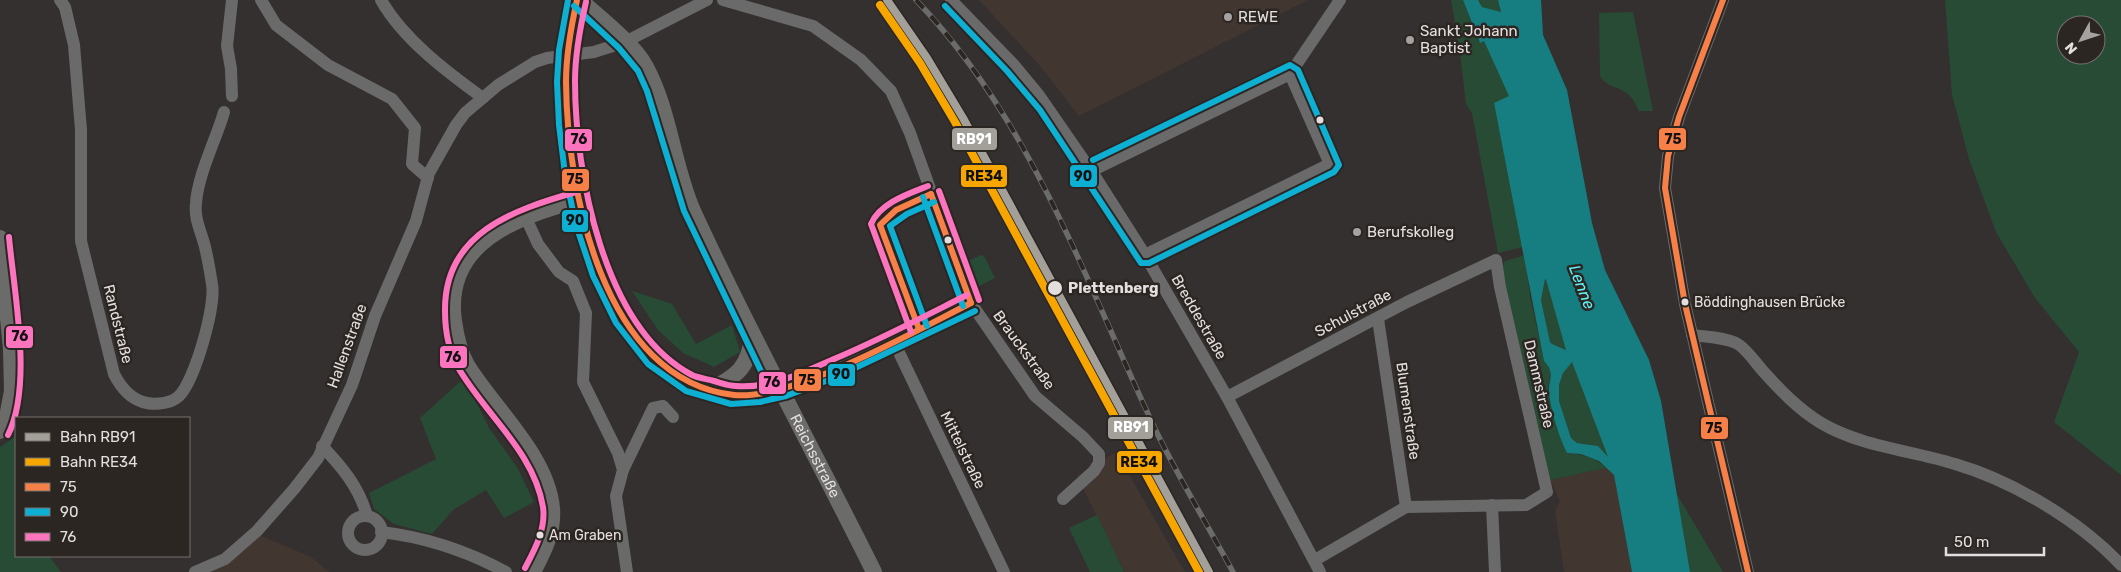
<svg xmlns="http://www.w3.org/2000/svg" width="2121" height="572" font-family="Rubik,sans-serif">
<rect width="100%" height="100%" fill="#34302f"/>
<!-- built -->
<g fill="#423631">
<polygon points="979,0 1308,0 1079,116 1041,67"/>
<polygon points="1116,452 1185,572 1125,572 1077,476"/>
<polygon points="1606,468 1614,475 1632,572 1564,572 1555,511 1560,501 1550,480"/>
<polygon points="259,535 311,557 329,572 205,572"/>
</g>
<!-- green -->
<g fill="#274b34" fill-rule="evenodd">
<polygon points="1451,0 1463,0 1479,42 1484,41 1510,96 1494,104 1523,247 1498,253 1472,113 1466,104 1460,53"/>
<polygon points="1478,0 1498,0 1501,13 1482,7"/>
<path d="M1945,0H2121V475L2054,422L2079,352L2035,298L1996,232L1969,159L1952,95ZM2066,25H2096V55H2066Z"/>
<path d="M1633,12L1653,111H1639C1636,105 1633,98 1628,94C1618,86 1606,87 1600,76L1599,13Z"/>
<polygon points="981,255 984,256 995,278 977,287 966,262"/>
<path d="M1525,255L1530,296L1544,360C1556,374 1547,379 1549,393C1552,413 1561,434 1567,453C1582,454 1595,457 1606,468L1550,480L1499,275L1505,261Z"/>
<polygon points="1545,278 1567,350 1552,344 1550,342 1541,300"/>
<polygon points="632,291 672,304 696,344 732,325 740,352 714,367 683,353 658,330"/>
<polygon points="1572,361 1609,459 1598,446 1577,443 1571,438 1559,401 1559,385 1563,373"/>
<polygon points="464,378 489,428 517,467 534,502 504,518 486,490 453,510 432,534 394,524 374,509 369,493 436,459 420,418"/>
<polygon points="16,436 16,556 49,556 61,572 0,572 0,447"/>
<polygon points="1675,491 1723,572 1690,572"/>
<polygon points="1097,515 1123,569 1124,572 1090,572 1069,528"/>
</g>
<!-- water -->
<path fill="#167e81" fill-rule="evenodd" d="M1463,0H1478L1482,7L1501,12L1498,0H1541L1543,35L1567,90L1592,223L1605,270L1649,360L1661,401L1690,572H1632L1614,475L1599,461L1581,454L1567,453C1559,437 1551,411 1549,393C1548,379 1556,374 1544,361L1494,103L1509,96L1484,41L1480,43ZM1545,279L1546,280L1566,350L1552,344L1550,342L1541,300ZM1572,362L1608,457L1598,446L1577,443L1571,438L1559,401V385L1563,373Z"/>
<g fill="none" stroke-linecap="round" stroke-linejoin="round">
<!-- minor -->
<g stroke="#6a6a6a" stroke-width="12">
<path d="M60,0L65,7L74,45L81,130V241L114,374C121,388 131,400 147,403C157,405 172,403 179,396C195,380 216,306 212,284C210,272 208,259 205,247C201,231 194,219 196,203C198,174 216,140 224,112"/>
<polyline points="232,0 227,46 231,69 232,96"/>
<polyline points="261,0 276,25 328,65 392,99 415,128 412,164 428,178"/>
<path d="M381,0C403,39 447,72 483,98"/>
<polyline points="723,0 813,26 861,60 891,91 910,133 971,303 1035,396 1083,437 1099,454 1099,463 1094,471 1063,499"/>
<polyline points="951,0 1014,65 1038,94 1096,178 1145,255 1227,397 1320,572"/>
<polyline points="1723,0 1679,117 1668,156 1665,188 1685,304 1748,572"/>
<polyline points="1091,171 1290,74 1340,0"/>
<polyline points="526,218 538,244 559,272 573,281 586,313 583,382 618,453 623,470 616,496 627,572"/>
<polyline points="1145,255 1330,164 1290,74"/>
<polyline points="1378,319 1406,507"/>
<path d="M1692,335C1706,337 1723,337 1736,343C1746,348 1755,362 1762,370C1780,390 1798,409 1821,423C1862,447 1910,450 1955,464C2013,481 2080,521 2121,565"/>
<polyline points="894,342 1004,572"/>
<polyline points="780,390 894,342 971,303"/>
<polyline points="1227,397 1407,302 1496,260 1500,287 1547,492 1526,505 1406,507 1315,560"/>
<path d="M322,446C342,467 359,487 367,516"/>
<polyline points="623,470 653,408 663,406 673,417"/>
<polyline points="1492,505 1495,572"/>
<circle cx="365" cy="533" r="17"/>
<path d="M381,532C425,537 467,551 506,572"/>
<polyline points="195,572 225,559 257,531 294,489 318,458 352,385 375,316 416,221 429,173 456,125 465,113 498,85 535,62 547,58 594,52 625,42 707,0"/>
</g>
<!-- major -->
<g stroke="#6b6b6a" stroke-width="16">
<path d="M577,0C552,107 571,247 637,337C652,357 670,377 694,385C723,396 750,394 780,390"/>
<path id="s1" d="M580,0C600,18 634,44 646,67C670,112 673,165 693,211C749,333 814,451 874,572"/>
<polyline points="0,238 11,349 12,391 7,417 0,431"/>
<path d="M710,390C739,375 748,367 753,335"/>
<path d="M533,572C544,551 554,532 552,508C547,455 493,408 467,365C460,353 456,335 454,321C443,242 517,217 578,200"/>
</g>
<defs>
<path id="rail" d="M916,0C1033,122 1086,284 1157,433C1180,480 1208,526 1233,572"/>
</defs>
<!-- rail casing -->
<use href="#rail" stroke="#6b6b6a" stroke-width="5.5"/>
<!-- rail -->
<use href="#rail" stroke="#2c2623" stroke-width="4" stroke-dasharray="11" stroke-linecap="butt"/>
<defs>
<g id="bus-1">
<path d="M577,0C571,27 566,54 566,82C567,189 602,380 734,395C792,401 917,330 971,303"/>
<polyline points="1723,0 1679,117 1668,156 1665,188 1685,304 1748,572"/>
<polyline points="931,194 971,303"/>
<polyline points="919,329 880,225 896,210 931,194"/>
</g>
<g id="bus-2">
<polyline points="568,0 559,50 557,82 559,125 565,174 576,225 593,276 616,323 648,364 686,391 731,404 760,402 786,396 834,378 975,311"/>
<polyline points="574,6 619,48 638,71 647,91 684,211 772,394"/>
<polyline points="945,6 1007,71 1040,110 1141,263 1149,263 1334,172 1339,165 1298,70 1290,65 1093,160"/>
<polyline points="923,197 963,306"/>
<polyline points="927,326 890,226 907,214 934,202"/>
</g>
<g id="bus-3">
<path d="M586,2C580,28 575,54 575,81C575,172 603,328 692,375C698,378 707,379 714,381C721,383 729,386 736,386C770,389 804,372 834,359C879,340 923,317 967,295"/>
<polyline points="939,191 979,300"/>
<path d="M911,332L871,224C880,203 908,194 928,186"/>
<path d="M8,435C33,385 14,293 9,237"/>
<path d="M525,568C535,549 546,529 543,507C534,452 486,415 459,369C449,352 445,330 445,311C444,233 513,210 576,192"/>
</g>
</defs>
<!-- bus-1 casing -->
<use href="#bus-1" stroke="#2c2623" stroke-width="10"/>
<!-- bus-2 casing -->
<use href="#bus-2" stroke="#2c2623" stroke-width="10"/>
<!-- bus-3 casing -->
<use href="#bus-3" stroke="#2c2623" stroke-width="10"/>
<!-- bus-1 -->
<use href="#bus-1" stroke="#f78048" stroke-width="6"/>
<!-- bus-2 -->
<use href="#bus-2" stroke="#0dafd3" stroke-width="6"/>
<!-- bus-3 -->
<use href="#bus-3" stroke="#fc73be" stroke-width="6"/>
<defs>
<polyline id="rail-1" points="887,0 927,58 963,118 1209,572"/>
<polyline id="rail-2" points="880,5 920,63 955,122 1199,572"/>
</defs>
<!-- rail-1 casing -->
<use href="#rail-1" stroke="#2c2623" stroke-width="11"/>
<!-- rail-2 casing -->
<use href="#rail-2" stroke="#2c2623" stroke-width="11"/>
<!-- rail-1 -->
<use href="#rail-1" stroke="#a3a09a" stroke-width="8"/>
<!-- rail-2 -->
<use href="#rail-2" stroke="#f7a600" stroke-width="8"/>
</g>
<!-- markers -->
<g fill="#a6a2a1" stroke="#2c2623" stroke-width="2">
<circle cx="1228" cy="17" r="5"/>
<circle cx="1410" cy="40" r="5"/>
<circle cx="1357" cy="232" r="5"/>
</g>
<g fill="#e4dfde" stroke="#2c2623" stroke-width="2">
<circle cx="1320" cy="120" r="4.5"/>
<circle cx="948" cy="240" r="4.5"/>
<circle cx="1055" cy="288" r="8"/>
<circle cx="1685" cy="302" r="4.5"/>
<circle cx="540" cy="535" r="4.5"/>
</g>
<g text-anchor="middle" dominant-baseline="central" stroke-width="5" stroke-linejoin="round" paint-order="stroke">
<!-- bus labels -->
<g font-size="14" fill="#e4dfde" stroke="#2c2623" text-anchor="start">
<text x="1694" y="302">Böddinghausen Brücke</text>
<text x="549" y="535">Am Graben</text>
</g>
<!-- poi labels -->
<g font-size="15" fill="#e4dfde" stroke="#2c2623" text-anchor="start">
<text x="1238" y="17">REWE</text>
<text x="1420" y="31">Sankt Johann<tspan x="1420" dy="17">Baptist</tspan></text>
<text x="1367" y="232">Berufskolleg</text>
</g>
<!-- stop labels -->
<g font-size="15" font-weight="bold" fill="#e4dfde" stroke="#2c2623" text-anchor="start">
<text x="1068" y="288">Plettenberg</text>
</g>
<!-- street labels -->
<g font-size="15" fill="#e4dfde" stroke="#2c2623">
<text transform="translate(1353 313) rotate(-28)">Schulstraße</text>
<text transform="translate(1199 317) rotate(60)">Breddestraße</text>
<text transform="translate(118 324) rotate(76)">Randstraße</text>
<text transform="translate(347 346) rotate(-70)">Hallenstraße</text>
<text transform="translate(1024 350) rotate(54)">Brauckstraße</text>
<text transform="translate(1539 384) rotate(77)">Dammstraße</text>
<text transform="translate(1408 411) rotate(82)">Blumenstraße</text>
<text transform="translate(963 450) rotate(64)">Mittelstraße</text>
<text stroke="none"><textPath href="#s1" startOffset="520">Reichsstraße</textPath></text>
</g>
<!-- water labels -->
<g font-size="16" font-style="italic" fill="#62f2f5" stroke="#2c2623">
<text transform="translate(1582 287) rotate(69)">Lenne</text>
</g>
</g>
<g stroke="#2c2623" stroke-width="2">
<rect x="1658" y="127" width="29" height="24" rx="5" fill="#f78048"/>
<rect x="951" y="127" width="47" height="24" rx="5" fill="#a3a09a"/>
<rect x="564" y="128" width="29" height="24" rx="5" fill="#fc73be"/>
<rect x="1069" y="164" width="29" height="24" rx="5" fill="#0dafd3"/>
<rect x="960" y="164" width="48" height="24" rx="5" fill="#f7a600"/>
<rect x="561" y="168" width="29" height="24" rx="5" fill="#f78048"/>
<rect x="561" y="209" width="28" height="24" rx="5" fill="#0dafd3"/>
<rect x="5" y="325" width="29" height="24" rx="5" fill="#fc73be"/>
<rect x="439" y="345" width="29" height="24" rx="5" fill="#fc73be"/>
<rect x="827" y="363" width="29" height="24" rx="5" fill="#0dafd3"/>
<rect x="793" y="368" width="29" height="24" rx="5" fill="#f78048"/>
<rect x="758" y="371" width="29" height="24" rx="5" fill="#fc73be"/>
<rect x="1107" y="416" width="47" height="24" rx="5" fill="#a3a09a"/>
<rect x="1700" y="416" width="29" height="24" rx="5" fill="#f78048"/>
<rect x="1116" y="450" width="47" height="24" rx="5" fill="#f7a600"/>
</g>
<g font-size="14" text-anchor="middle" font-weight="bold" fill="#fff">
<text x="974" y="144">RB91</text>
<text x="1131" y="432">RB91</text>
</g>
<g font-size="14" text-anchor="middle" font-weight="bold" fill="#111">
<text x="1673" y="144">75</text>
<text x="579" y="144">76</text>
<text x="1083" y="181">90</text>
<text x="984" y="181">RE34</text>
<text x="575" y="184">75</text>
<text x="575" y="225">90</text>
<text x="20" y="341">76</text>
<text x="453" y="362">76</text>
<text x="841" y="379">90</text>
<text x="807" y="385">75</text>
<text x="772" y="387">76</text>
<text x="1714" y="433">75</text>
<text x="1139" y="467">RE34</text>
</g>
<!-- legend -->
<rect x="15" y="417" width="175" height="140" fill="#2c2623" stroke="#76706e"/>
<rect x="25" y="433" width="25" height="8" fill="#a3a09a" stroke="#76706e"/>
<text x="60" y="442" font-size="15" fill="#e4dfde">Bahn RB91</text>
<rect x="25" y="458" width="25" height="8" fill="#f7a600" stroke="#76706e"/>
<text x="60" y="467" font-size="15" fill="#e4dfde">Bahn RE34</text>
<rect x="25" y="483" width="25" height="8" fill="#f78048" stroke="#76706e"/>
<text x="60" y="492" font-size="15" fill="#e4dfde">75</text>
<rect x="25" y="508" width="25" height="8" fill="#0dafd3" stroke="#76706e"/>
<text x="60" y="517" font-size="15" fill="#e4dfde">90</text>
<rect x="25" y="533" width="25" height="8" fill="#fc73be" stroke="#76706e"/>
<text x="60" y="542" font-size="15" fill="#e4dfde">76</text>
<!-- north arrow -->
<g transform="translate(2081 40) rotate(230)"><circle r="24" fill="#2c2623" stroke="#76706e"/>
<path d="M0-4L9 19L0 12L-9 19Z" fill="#a6a2a1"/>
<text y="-8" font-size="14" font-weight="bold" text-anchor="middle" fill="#e4dfde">N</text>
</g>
<!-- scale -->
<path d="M1946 547v8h98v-8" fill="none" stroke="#e4dfde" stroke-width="2.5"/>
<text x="1954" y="547" font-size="15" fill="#e4dfde" stroke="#2c2623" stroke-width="4" paint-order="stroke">50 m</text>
</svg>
